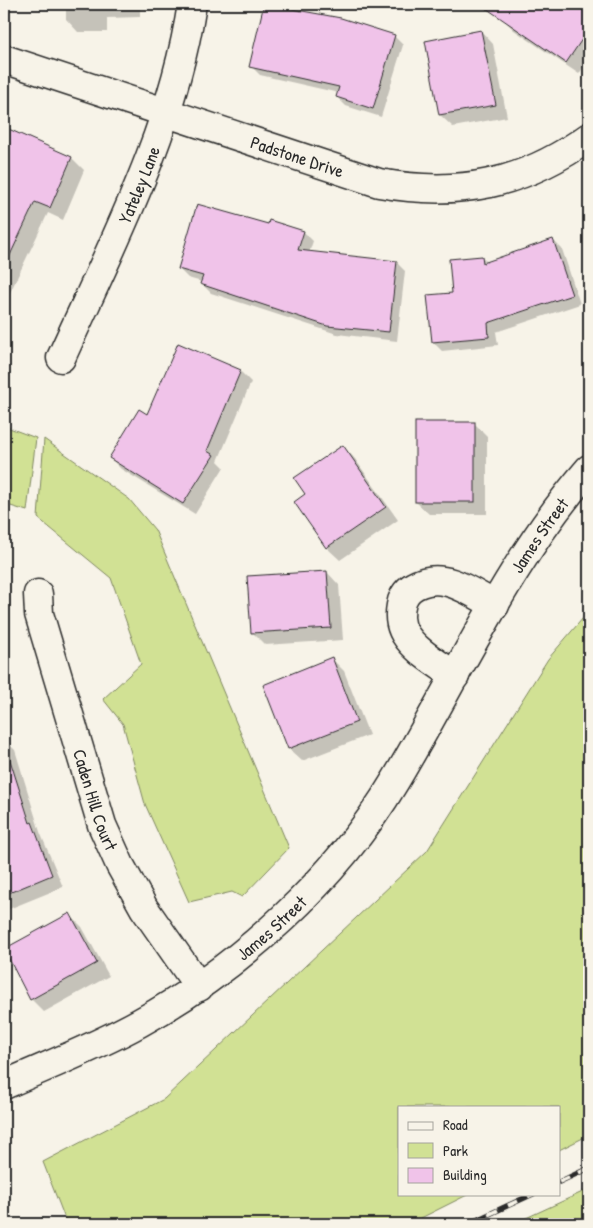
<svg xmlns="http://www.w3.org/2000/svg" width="593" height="1228" font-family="'Patrick Hand',sans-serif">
<rect width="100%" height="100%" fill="#f7f3e8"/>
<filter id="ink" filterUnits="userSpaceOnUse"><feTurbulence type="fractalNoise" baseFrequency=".02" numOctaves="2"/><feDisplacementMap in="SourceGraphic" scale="10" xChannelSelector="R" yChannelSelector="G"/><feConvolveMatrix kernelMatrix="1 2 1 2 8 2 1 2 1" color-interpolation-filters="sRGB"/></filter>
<g filter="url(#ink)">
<!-- green -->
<g fill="#d1e194" stroke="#7e8660">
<polygon points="4,426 36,438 27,511 4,504"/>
<polygon points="44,439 129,499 155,530 289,848 242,897 232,892 189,902 145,804 123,724 103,699 141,664 111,578 38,518"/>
<polygon points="589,611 589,1135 559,1150 559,1107 399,1107 399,1194 469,1194 409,1224 67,1224 43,1162 164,1099 427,851 548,659"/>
<polygon points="589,1189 589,1224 513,1224"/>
</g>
<!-- shadow -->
<g fill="#0003">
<polygon points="66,4 140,4 140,17 107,18 107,32 78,32 66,19"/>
<polygon points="510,4 579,4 589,11 589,59 579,74 514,30 501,17"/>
<polygon points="481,31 493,44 507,117 453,127 440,115"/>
<polygon points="394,36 403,45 381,117 346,106 337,97 339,93 260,75 251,66"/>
<polygon points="4,128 72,158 84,170 63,220 48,213 5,303"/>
<polygon points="270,222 304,232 313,241 309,253 396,262 405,271 397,341 337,334 211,293 202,284 202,282 188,278 179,269 268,226"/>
<polygon points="553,240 562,249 580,304 496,332 498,345 442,351 433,342 454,294 482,257 487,262"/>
<polygon points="240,371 251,382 218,461 224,467 195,514 121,469 110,458"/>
<polygon points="474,423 487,436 487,514 429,514 416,502"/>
<polygon points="343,446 355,459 398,520 340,560 327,548 296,502 307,494"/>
<polygon points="327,572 339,585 343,640 265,645 252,632"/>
<polygon points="332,659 344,671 369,735 302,761 289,749 264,685"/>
<polygon points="4,739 15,750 40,832 63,887 4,911"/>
<polygon points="70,915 82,927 109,976 44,1012 31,999 4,950"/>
</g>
<!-- building -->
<g fill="#f0c3e9" stroke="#2b2b2b">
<polygon points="264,4 341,18 395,35 373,109 336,97 339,87 249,67"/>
<polygon points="480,4 581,4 589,10 589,29 566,63"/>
<polygon points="481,30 496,105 439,115 425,41"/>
<polygon points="4,127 72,157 50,208 35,202 4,268"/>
<polygon points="197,204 268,224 269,220 304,231 298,250 397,261 389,332 327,326 200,284 203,276 178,269"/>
<polygon points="553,239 572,295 488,323 489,337 432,342 427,295 452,293 449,259 482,256 483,263"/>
<polygon points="178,343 241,370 207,451 214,455 183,504 109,458 139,409 147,414"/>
<rect x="415" y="422" width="60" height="80"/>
<polygon points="343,445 386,507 326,548 294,502 305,494 294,478"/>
<polygon points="327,571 331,628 251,633 247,576"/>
<polygon points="332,657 357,722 288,749 263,685"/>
<polygon points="9,757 30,823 32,822 52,875 4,895 4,758"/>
<polygon points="70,913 97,963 30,1000 4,949"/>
</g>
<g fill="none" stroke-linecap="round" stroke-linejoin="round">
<defs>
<g id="minor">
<path id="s1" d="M4,59L379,183C459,197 522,185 589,137"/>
<path id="s2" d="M61,358C113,243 173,130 192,4"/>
<path id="s3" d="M38,594L39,614L102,825L120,865L144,908L199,987"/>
<path d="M455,676C439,664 416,652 405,634C399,624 399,612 402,601C405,592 412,586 421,583C447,573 472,593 495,605"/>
<path id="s4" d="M4,1085C49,1065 96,1047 139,1023C239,968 336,880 395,781C458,676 508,562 589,469"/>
</g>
</defs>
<!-- minor casing -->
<use href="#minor" stroke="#2b2b2b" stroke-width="31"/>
<!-- minor -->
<use href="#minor" stroke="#f7f3e8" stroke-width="28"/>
<defs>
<g id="rail">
<polyline points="559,1182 589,1168"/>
<polyline points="468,1224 533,1194"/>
</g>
</defs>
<!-- rail casing -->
<use href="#rail" stroke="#2b2b2b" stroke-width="5.5"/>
<!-- rail -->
<use href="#rail" stroke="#f7f3e8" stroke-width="4" stroke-dasharray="11" stroke-linecap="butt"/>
</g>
</g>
<g text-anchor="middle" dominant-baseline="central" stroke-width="4.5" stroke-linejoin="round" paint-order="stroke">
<!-- street labels -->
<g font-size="18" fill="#2b2b2b" stroke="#f7f3e8">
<text stroke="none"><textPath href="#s1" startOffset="309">Padstone Drive</textPath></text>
<text stroke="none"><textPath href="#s2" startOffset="190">Yateley Lane</textPath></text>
<text stroke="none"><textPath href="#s4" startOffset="790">James Street</textPath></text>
<text stroke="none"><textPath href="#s3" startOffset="214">Caden Hill Court</textPath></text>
<text stroke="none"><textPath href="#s4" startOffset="312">James Street</textPath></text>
</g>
</g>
<!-- margin -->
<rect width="593" height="1228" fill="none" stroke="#f7f3e8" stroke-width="20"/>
<rect x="10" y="10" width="573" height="1208" fill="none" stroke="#2b2b2b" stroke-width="2" filter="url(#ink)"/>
<!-- legend -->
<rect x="398" y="1106" width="162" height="90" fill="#f7f3e8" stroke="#a5a39c"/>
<rect x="408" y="1122" width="25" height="8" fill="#f7f3e8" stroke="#a5a39c"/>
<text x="443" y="1130" font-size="15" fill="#2b2b2b">Road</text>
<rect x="408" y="1143" width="25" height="15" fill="#d1e194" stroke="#a5a39c"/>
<text x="443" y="1156" font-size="15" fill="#2b2b2b">Park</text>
<rect x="408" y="1168" width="25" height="15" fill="#f0c3e9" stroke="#a5a39c"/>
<text x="443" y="1180" font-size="15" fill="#2b2b2b">Building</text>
</svg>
